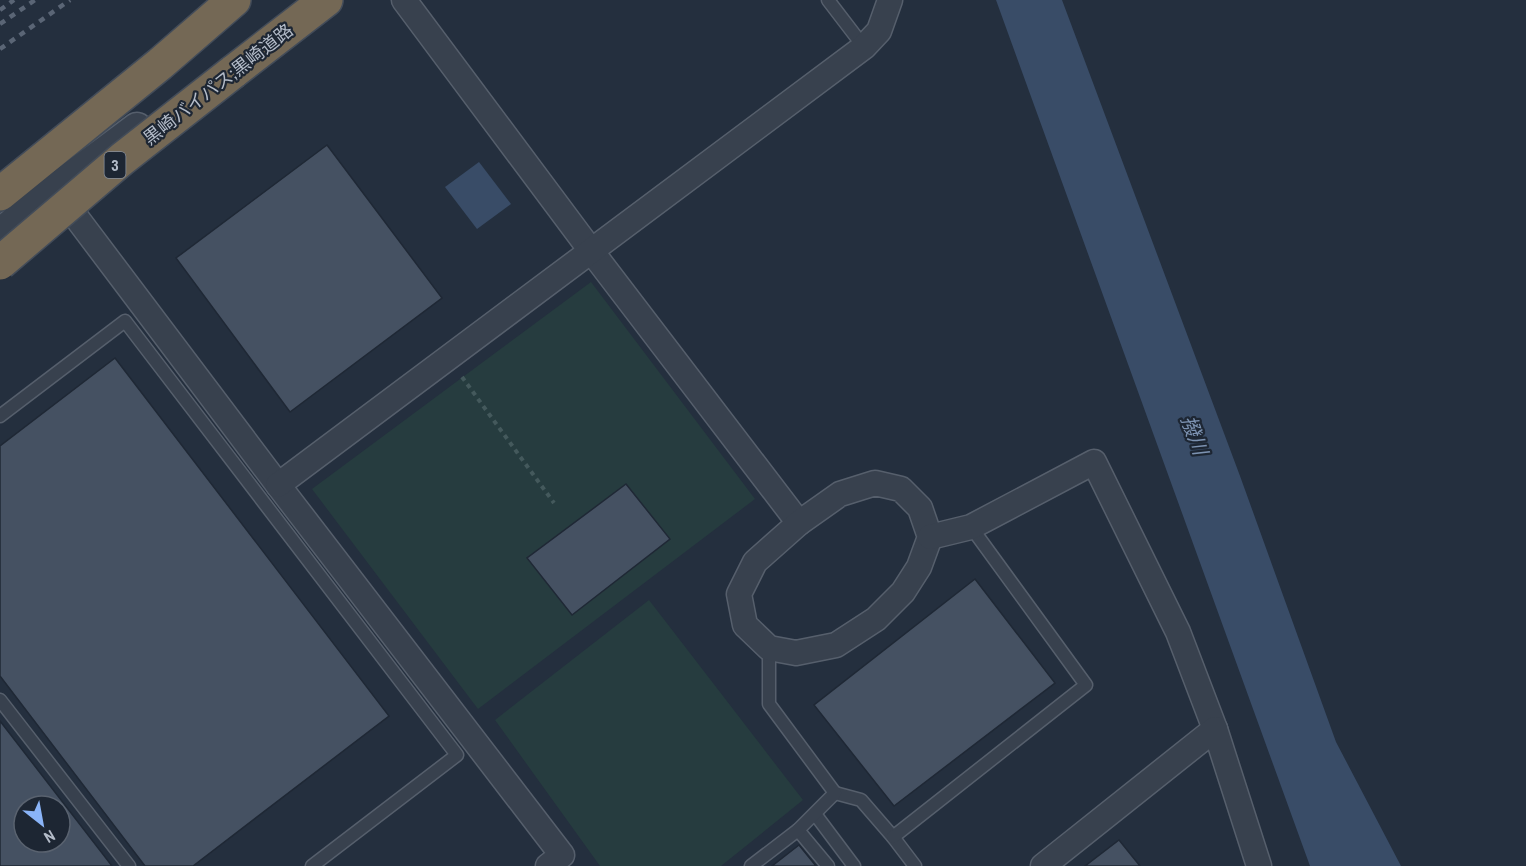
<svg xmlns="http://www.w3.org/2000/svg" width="1526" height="866" font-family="'Archivo Narrow','Noto Sans JP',sans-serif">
<rect width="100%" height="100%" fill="#242f3e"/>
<!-- green -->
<g fill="#263c3f">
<polygon points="591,282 755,499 478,709 312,489"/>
<polygon points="649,600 803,800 721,866 600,866 495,720"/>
</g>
<!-- water -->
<g fill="#394c67">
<polygon points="996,0 1062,0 1240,476 1336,742 1401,866 1310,866"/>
<polygon points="479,162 511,204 477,229 445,187"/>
</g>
<!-- building -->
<g fill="#455162" stroke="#1f2835" stroke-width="1.5" fill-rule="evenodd">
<polygon points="327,145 442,298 290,412 176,258"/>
<polygon points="115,358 389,716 193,866 145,866 0,676 0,446"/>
<polygon points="626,484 670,539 572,615 527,558"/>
<polygon points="975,579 1055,683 894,806 814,705"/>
<path d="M0,721L112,866H0ZM24,806H60V842H24Z"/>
<polygon points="1119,840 1140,866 1085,866"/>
<polygon points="799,845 816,866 772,866"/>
</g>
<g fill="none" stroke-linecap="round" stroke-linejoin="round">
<defs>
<g id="service">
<polyline points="828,0 864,47"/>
<polyline points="0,416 125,321 457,755 312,866"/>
<polyline points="0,700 129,866"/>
<polyline points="835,793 861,800 893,837 915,866"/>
<polyline points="815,814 854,866"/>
<polyline points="798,830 828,866"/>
<polyline points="893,837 1086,685 971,527"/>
<polyline points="751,866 798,830 835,793 769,704 769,648"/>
</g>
<g id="minor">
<polyline points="404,0 592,252 799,523"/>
<polyline points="58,193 278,485 562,855 548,866"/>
<polygon points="875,483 901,489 920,508 930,537 919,567 903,592 876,619 836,645 796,653 769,648 745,625 739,594 755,562 799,523 840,494"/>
<polyline points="278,485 864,47 879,31 890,0"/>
<polyline points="930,537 971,527 1094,462 1178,632 1215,729"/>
<polyline points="1043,866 1215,729 1259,866"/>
</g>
<polyline id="tertiary" points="0,234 55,189 137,128"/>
<g id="motorway">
<polyline points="233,72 326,0"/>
<polyline points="0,194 160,64 234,0"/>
</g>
</defs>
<!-- service casing -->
<use href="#service" stroke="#565f6c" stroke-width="15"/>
<!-- minor casing -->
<use href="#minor" stroke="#565f6c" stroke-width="27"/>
<!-- tertiary casing -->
<use href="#tertiary" stroke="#565f6c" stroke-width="33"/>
<!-- motorway casing -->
<use href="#motorway" stroke="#434c59" stroke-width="36"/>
<!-- path -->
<polyline stroke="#44595c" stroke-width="4" stroke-dasharray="4.5 4.5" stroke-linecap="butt" points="462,377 554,503"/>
<!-- service -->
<use href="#service" stroke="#38414e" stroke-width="12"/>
<!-- minor -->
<use href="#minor" stroke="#38414e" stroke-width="24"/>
<!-- tertiary -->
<use href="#tertiary" stroke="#38414e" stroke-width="30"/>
<!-- motorway -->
<use href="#motorway" stroke="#746855" stroke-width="33"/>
<!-- rail -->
<g stroke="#5a6575" stroke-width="4.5" stroke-dasharray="6 6" stroke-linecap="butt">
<polyline points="0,10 14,0"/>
<polyline points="0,24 35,0"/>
<polyline points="0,49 70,0"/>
</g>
<defs>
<polyline id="motorway-bridge" points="0,263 122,159 233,72"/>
</defs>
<!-- motorway-bridge casing -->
<use href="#motorway-bridge" stroke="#434c59" stroke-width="36" stroke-linecap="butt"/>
<!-- motorway-bridge -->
<use href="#motorway-bridge" stroke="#746855" stroke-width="33"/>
</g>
<g text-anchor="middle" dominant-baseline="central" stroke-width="4.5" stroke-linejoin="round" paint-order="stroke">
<!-- shield labels -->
<rect fill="#1d2633" stroke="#878f9c" stroke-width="1.5" x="104.5" y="152" width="21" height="26" rx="4.5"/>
<g font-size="16" font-weight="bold" fill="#b4bcc9">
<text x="115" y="165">3</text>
</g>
<!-- street labels -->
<g font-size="18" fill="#b4bcc9" stroke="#1d2633">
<text transform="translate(218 84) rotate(-38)">黒崎バイパス;黒崎道路</text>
</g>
<!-- water labels -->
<g font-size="20" font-style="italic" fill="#7c92b1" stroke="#1d2633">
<text transform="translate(1195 435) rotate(70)">撥川</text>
</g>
</g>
<!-- north arrow -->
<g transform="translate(42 824) rotate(149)"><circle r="28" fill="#1d2633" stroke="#59626f" stroke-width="1.5"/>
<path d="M0-4.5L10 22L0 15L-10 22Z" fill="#8ab4f8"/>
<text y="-9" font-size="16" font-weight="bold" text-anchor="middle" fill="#b4bcc9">N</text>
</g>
</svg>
